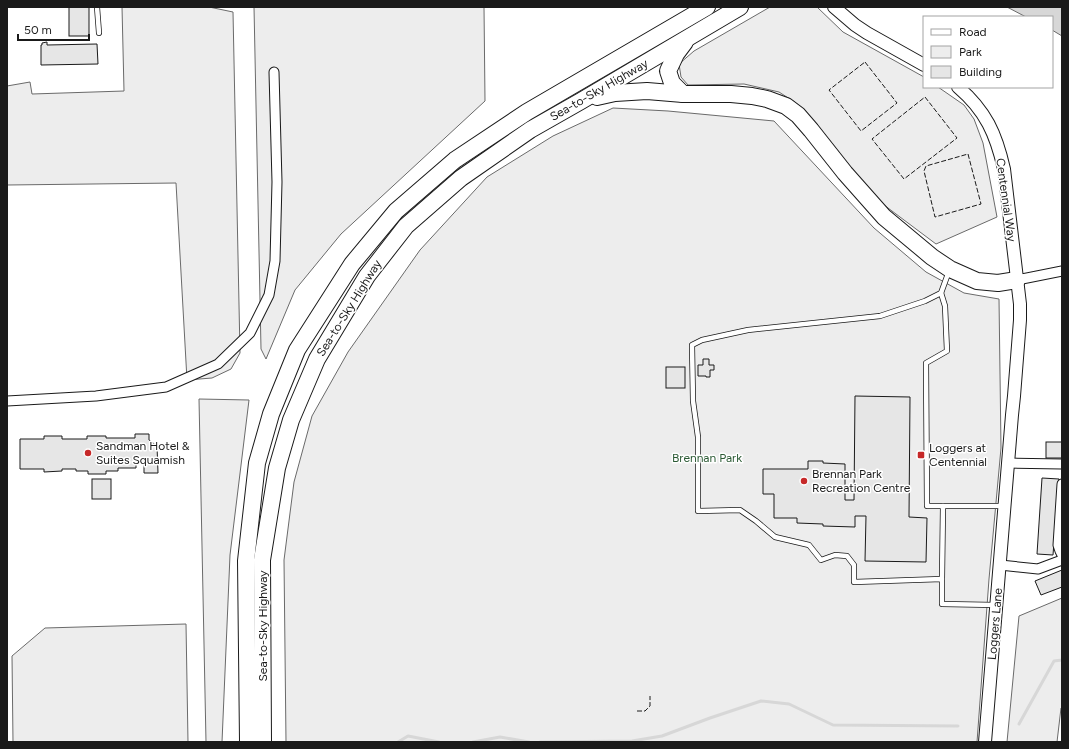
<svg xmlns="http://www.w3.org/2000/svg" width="1069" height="749" font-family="Figtree,sans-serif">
<rect width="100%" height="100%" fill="#fff"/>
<!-- green -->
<g fill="#ededed" stroke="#6a6a6a">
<polygon points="122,7 209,7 233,12 240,353 231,369 212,378 187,380 176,183 7,185 7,86 30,82 32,94 124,91"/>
<polygon points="254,7 484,7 485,101 341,234 295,290 266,359 261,349"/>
<polygon points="770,7 817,7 843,32 924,77 924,87 938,87 964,105 974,119 983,143 997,217 936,244 884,205 852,174 796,103 779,92 744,84 688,85 681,77 679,64 694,51"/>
<polygon points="613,108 668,111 774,121 874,228 926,272 964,293 999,299 1001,448 989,579 977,742 286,742 284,560 294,482 312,416 348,352 420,250 487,177 553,136"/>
<polygon points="199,399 249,400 230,555 222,742 206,742"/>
<polygon points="1062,598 1062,707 1061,708 1057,742 1007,742 1019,616"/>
<polygon points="186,624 188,742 13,742 12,656 45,628"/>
</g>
<!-- water -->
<polygon fill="#d7d7d7" stroke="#6a6a6a" points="1007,7 1062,7 1062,36 1052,30 1052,17 1026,17"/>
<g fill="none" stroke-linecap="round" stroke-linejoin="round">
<!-- stream -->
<g stroke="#d7d7d7" stroke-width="3">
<polyline points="1019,724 1054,661 1062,660"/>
<polyline points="398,742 408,736 439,742"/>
<polyline points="473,742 500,737 529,742"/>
<polyline points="540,742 632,741 662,736 710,718 761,701 789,704 833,725 958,726"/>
</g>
</g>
<!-- building -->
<g fill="#e6e6e6" stroke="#1a1a1a">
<rect x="69" y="7" width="20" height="29"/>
<polygon points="47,42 47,45 97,44 98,64 41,65 41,45 42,45 42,43"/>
<polygon points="703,359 709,359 709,365 714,365 714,370 710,370 710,377 706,377 706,376 698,376 698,365 703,365"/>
<rect x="666" y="367" width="19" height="21"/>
<polygon points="855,396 910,397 909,517 927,518 926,562 865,561 866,516 855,516 855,527 823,526 823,524 797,523 797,518 774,518 774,494 763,494 763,469 808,469 808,461 823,461 823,463 845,464 845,500 854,500"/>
<polygon points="135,434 149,434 149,440 157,446 158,473 144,473 144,463 136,463 136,468 118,468 118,471 106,471 106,474 88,474 88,471 76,471 76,469 62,469 62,471 44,472 44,469 20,469 20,439 44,439 44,436 62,436 62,439 87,439 87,436 106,436 106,438 135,438"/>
<rect x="1046" y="442" width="16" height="16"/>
<polygon points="1042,478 1059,479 1053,555 1037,554"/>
<rect x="92" y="479" width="19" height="20"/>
<polygon points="1062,570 1062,587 1041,595 1035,581"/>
</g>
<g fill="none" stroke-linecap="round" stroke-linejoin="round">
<defs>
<g id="lane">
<polyline points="97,7 99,33"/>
<polyline points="949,271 941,293 925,301 880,316 748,330 702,340 692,345 693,401 698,437 698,511 740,510 756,521 775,537 809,545 821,560 835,555 847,556 854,565 854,582 942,579 942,604 996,605"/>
<polyline points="941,293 945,306 947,351 926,363 927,506 1003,506"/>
<polyline points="942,579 943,506"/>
</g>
<g id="street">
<polyline points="1017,280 1062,271"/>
<polyline points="7,401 96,396 166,387 218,364 250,333 269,295 275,261 277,182 274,72"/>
<polyline points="1009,463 1062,464"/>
<polyline points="1062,484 1058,545 1060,551 1062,555"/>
<polyline points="1000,565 1038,569 1062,560"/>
</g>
<g id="secondary">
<polyline points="834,7 855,25 867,33 924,65"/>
<path d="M958,87C986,111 996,134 1004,169L1020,304V320L1014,396L1012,415L985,742"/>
</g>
<g id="highway">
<polyline points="683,94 672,83 668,71 676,54 685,42"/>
<polyline points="597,97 615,93 647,91 683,94 731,94 752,96 767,99 786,106 798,115 811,130 845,173 884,217 932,257 950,269 977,281 998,283 1017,280"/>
<polyline points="248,742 246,561 257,463 271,414 297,350 352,264 396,211 455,160 527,112 707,7"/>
<polyline points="263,742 262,560 277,468 291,420 317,359 367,276 406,226 461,178 530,130 581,101 740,7"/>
</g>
</defs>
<!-- lane casing -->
<use href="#lane" stroke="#1a1a1a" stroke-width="6"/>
<!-- street casing -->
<use href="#street" stroke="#1a1a1a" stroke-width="11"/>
<!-- secondary casing -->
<use href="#secondary" stroke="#1a1a1a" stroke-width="14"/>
<!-- highway casing -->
<use href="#highway" stroke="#1a1a1a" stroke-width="18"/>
<!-- lane -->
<use href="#lane" stroke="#fff" stroke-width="4.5"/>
<!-- street -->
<use href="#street" stroke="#fff" stroke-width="9"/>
<!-- secondary -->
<use href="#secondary" stroke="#fff" stroke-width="12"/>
<!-- highway -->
<use href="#highway" stroke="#fff" stroke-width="16"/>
<!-- fence -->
<g stroke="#1a1a1a" stroke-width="1" stroke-dasharray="5 2" stroke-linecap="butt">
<polygon points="865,62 897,103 861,131 829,90"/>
<polygon points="925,97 957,138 904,179 872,139"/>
<polygon points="968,154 981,204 935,217 924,171 926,166"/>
<polyline points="637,711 645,711 650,706 650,696"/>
</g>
</g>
<!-- markers -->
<g fill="#c62828" stroke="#fff" stroke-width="1.5">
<circle cx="88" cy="453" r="4"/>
<rect x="917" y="451" width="8" height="8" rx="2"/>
<circle cx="804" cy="481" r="4"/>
</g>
<g text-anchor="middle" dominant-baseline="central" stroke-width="3" stroke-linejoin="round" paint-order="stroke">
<!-- street labels -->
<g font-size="12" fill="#1a1a1a" stroke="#fff">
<text transform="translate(599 90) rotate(-30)">Sea-to-Sky Highway</text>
<text transform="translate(1006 200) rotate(82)">Centennial Way</text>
<text transform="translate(349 308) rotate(-58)">Sea-to-Sky Highway</text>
<text transform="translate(995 624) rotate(-85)">Loggers Lane</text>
<text transform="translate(263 626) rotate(-90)">Sea-to-Sky Highway</text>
</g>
<!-- poi labels -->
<g font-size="12" fill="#1a1a1a" stroke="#fff" text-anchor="start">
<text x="96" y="446">Sandman Hotel &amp;<tspan x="96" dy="14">Suites Squamish</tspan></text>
<text x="929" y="448">Loggers at<tspan x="929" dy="14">Centennial</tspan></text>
<text x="812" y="474">Brennan Park<tspan x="812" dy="14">Recreation Centre</tspan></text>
</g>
<!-- park labels -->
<g font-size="12" fill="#2b5a34" stroke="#fff">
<text x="707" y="458">Brennan Park</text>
</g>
</g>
<!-- border -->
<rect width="1069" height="749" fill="none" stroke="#1a1a1a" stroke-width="16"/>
<!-- legend -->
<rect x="923" y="16" width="130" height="72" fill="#ffffff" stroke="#a3a3a3"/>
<rect x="931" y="29" width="20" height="6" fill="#ffffff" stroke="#a3a3a3"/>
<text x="959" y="36" font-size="12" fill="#1a1a1a">Road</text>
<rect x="931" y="46" width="20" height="12" fill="#ededed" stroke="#a3a3a3"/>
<text x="959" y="56" font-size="12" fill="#1a1a1a">Park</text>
<rect x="931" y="66" width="20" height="12" fill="#e6e6e6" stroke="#a3a3a3"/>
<text x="959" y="76" font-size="12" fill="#1a1a1a">Building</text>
<!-- scale -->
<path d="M18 34v6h71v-6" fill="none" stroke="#1a1a1a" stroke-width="2"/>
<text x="24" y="34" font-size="12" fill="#1a1a1a" stroke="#ffffff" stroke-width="3" paint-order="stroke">50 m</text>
</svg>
